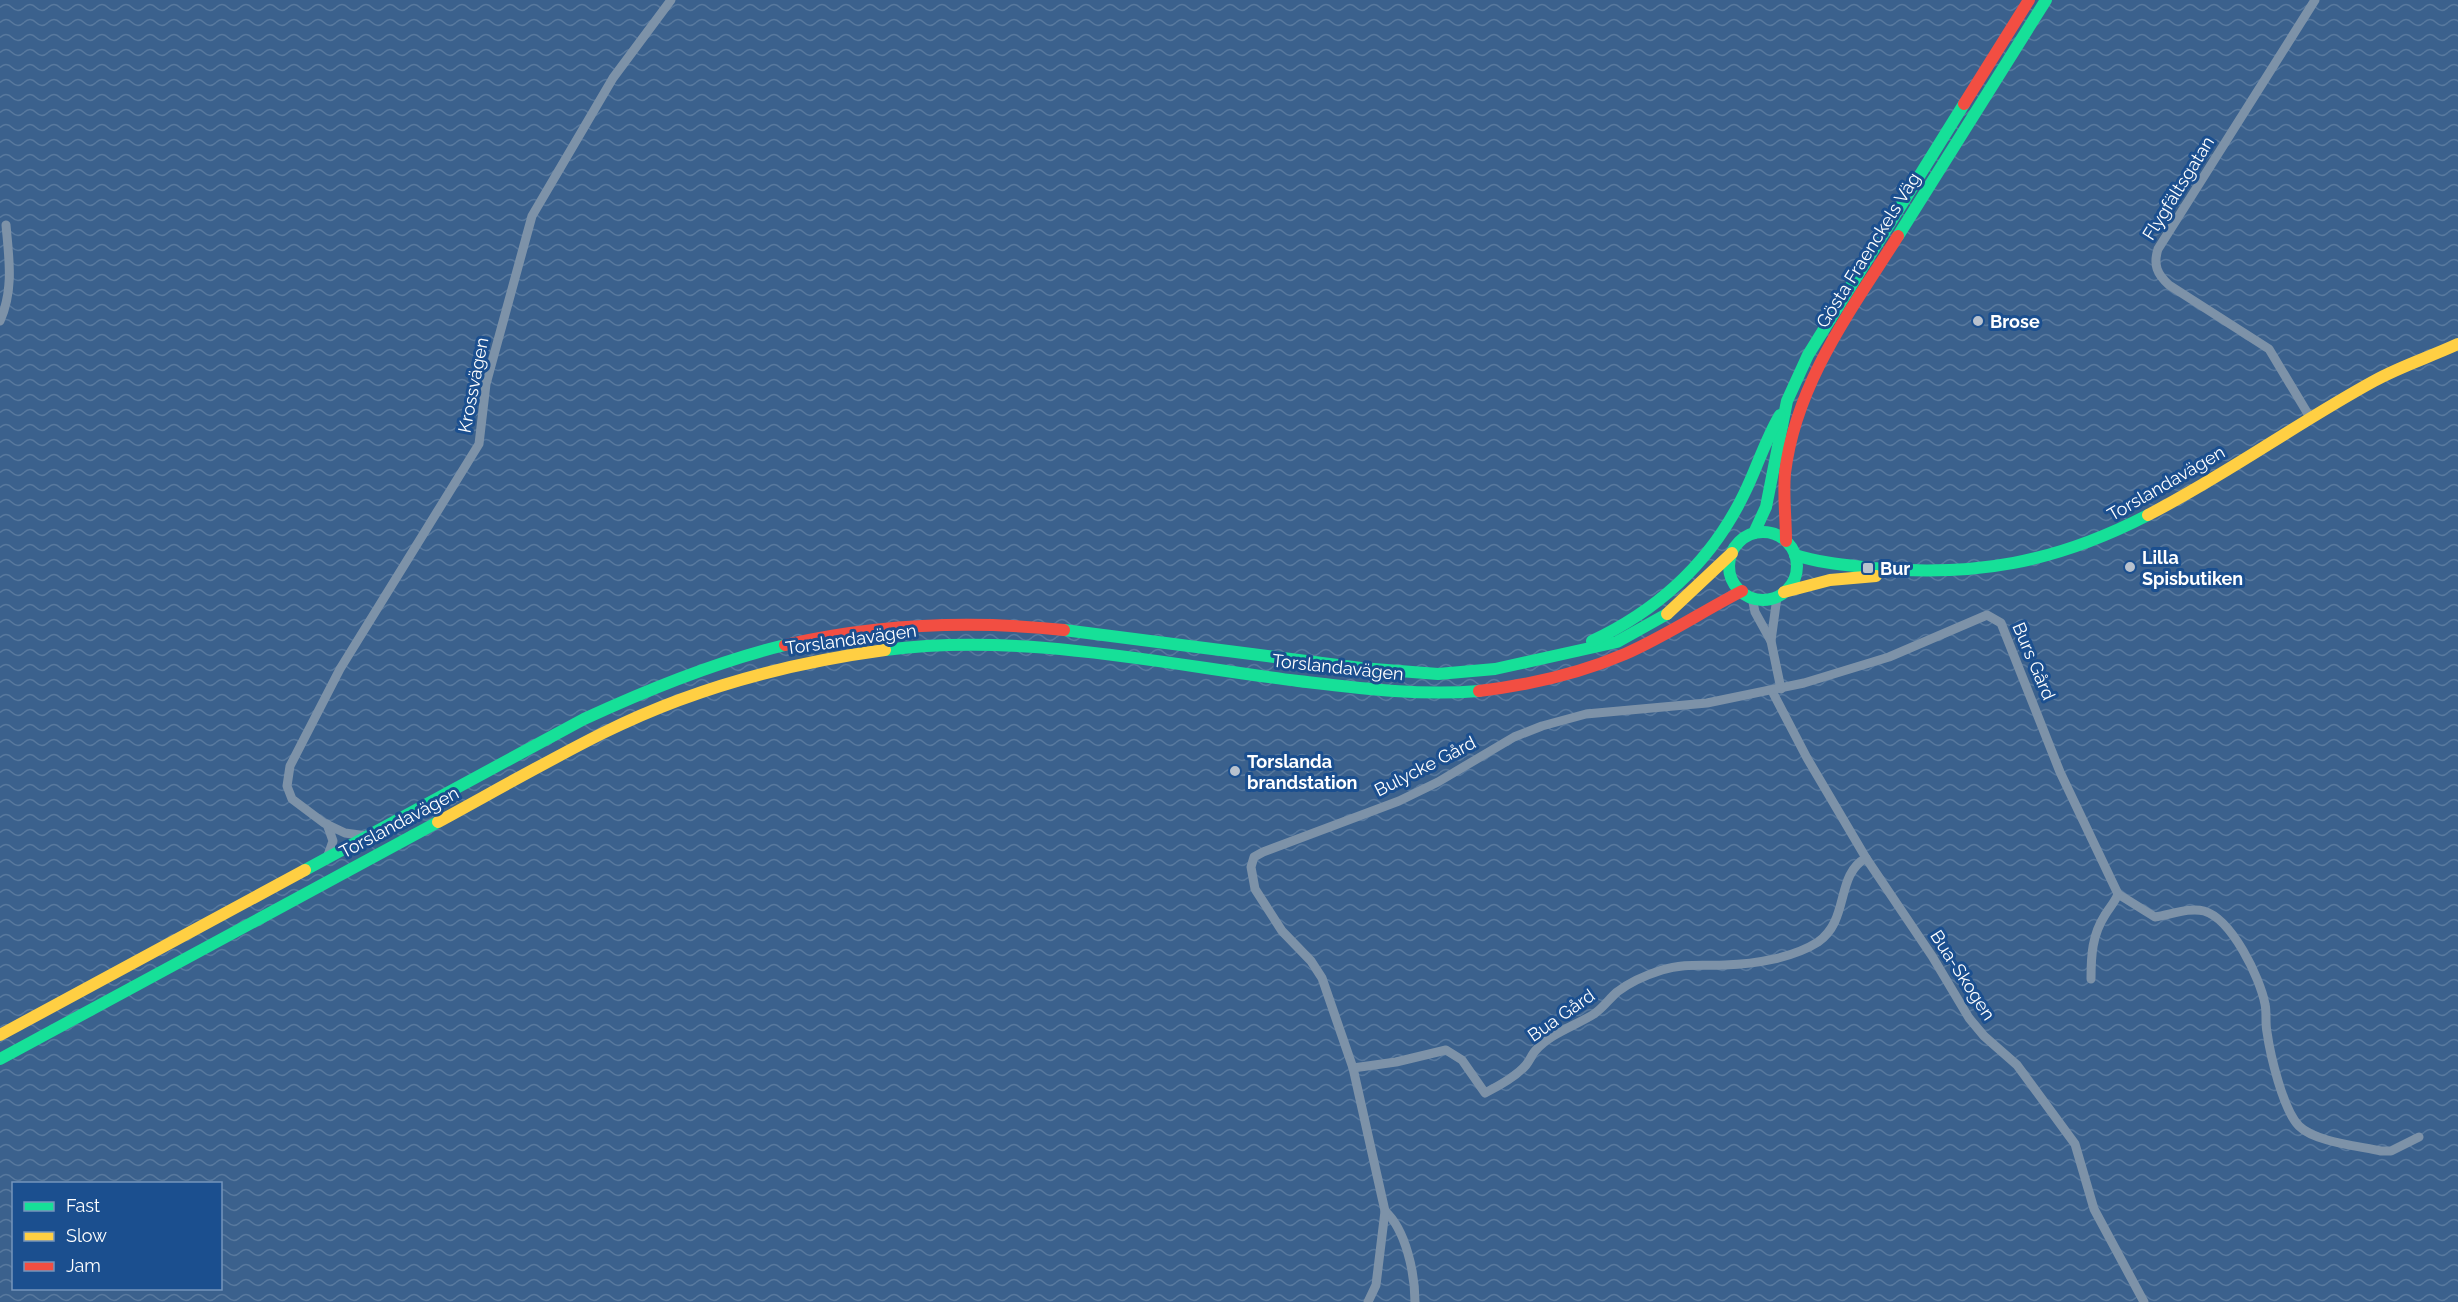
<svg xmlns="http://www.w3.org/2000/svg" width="2458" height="1302" font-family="Raleway,sans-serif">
<defs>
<pattern id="water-waves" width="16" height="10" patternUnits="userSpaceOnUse" patternTransform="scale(1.5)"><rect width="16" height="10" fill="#3b618d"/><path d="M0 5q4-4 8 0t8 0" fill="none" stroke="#58799e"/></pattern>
</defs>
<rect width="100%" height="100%" fill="#365274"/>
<!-- water -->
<path fill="url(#water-waves)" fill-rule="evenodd" d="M0,0H2458V1302H0ZM14,1184H220V1288H14Z"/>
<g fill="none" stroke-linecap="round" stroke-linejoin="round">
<!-- street -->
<g stroke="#7d92a8" stroke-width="9">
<path d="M0,321C14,289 9,259 6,225"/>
<path d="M2311,419L2269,349L2169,285C2157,274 2153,265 2158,249L2315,0"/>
<polyline points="1752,597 1755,612 1771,641"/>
<polyline points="1777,597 1771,641 1781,689"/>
<polyline points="1772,691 1807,758 1866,858 1932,956 1969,1018 1984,1036 2017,1065 2075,1144 2094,1209 2144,1302"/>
<polyline points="327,824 333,841 327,858"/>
<polyline points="367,836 345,833 324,823 292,799 287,786 290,766 340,669 479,444 486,384 532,216 613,78 671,0"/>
<path d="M2118,894L2155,917C2170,915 2189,907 2204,911C2232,919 2260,978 2265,1004C2267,1013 2265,1023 2267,1032C2270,1054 2283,1110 2299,1126C2315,1142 2359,1146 2381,1151H2391L2419,1137"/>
<path d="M1353,1068L1396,1062L1446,1050L1462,1060L1485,1093C1499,1086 1516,1077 1526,1065C1530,1060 1532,1054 1536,1050C1551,1033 1575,1026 1594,1014C1603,1008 1609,999 1617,992C1630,982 1646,975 1662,970C1683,963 1704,966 1725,965C1755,964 1793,958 1818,942C1850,920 1835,875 1866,858"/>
<path d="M1385,1211C1406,1230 1415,1274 1415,1302"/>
<path d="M1368,1302L1376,1285L1385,1211L1353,1068L1322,978L1311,961L1282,931L1255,889L1251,867L1254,857L1263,852L1399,801L1438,782L1514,737L1542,726L1586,714L1707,703L1804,683L1889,657L1987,615L2001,623L2060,772L2118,894C2115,902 2109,908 2105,915C2092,935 2091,956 2091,979"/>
</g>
<!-- fast -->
<g stroke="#16e098" stroke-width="12">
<polyline points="1898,236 2046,0"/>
<circle cx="1763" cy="566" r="34"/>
<polyline points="1754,533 1766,507 1787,401 1808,355 1964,104"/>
<path d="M1795,555C1820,563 1846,565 1872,568C1975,577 2055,563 2148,515"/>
<polyline points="1064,630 1361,668 1438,674 1495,669 1617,642 1667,614"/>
<path d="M1592,641C1660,609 1711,562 1744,494C1757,468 1765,440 1780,415"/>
<path d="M885,650C1021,632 1163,664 1298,681C1358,688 1418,696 1479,691"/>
<path d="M305,870L584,719C649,689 715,662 785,645"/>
<polyline points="0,1059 438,822"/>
</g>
<!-- slow -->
<g stroke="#ffcf43" stroke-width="12">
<path d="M2148,515C2226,475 2297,423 2374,381C2401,366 2430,357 2458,344"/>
<polyline points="1784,592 1830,580 1876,576"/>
<polyline points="1667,614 1732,553"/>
<path d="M438,822C493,792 547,761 603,733C691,689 788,663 885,650"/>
<polyline points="0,1035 305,870"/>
</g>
<!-- jam -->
<g stroke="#f24e42" stroke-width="12">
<polyline points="1964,104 2029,0"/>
<path d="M1786,541C1786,518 1783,496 1785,473C1796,383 1851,310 1898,236"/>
<path d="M785,645C878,624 970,620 1064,630"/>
<path d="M1479,691C1530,685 1578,674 1625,654C1666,636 1703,611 1742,591"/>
</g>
</g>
<!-- markers -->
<g fill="#b9c2ce" stroke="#1b4f8f" stroke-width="2">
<circle cx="1978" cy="321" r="6"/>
<circle cx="2130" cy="567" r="6"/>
<rect x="1862" y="562" width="12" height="12" rx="3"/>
<circle cx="1235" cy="771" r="6"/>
</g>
<g text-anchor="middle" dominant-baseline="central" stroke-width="6" stroke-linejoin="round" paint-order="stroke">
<!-- street labels -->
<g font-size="18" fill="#fff" stroke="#1b4f8f">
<text transform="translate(2178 188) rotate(-58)">Flygfältsgatan</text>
<text transform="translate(1868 250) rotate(-58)">Gösta Fraenckels Väg</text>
<text transform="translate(473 385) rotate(-79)">Krossvägen</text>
<text transform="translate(2166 483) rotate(-30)">Torslandavägen</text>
<text transform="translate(851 639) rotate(-8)">Torslandavägen</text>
<text transform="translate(2034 661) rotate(67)">Burs Gård</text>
<text transform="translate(1338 667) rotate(6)">Torslandavägen</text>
<text transform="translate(1425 766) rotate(-27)">Bulycke Gård</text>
<text transform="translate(399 822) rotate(-28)">Torslandavägen</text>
<text transform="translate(1963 975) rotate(57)">Bua-Skogen</text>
<text transform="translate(1561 1015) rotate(-35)">Bua Gård</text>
</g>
<!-- poi labels -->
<g font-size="18" font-weight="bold" fill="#fff" stroke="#1b4f8f" text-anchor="start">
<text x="1990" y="321">Brose</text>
<text x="2142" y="557">Lilla<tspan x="2142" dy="21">Spisbutiken</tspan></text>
<text x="1880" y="568">Bur</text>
<text x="1247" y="761">Torslanda<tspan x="1247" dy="21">brandstation</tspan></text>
</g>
</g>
<!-- legend -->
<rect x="12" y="1182" width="210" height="108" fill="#1b4f8f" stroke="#7695bc" stroke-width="1.5"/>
<rect x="24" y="1202" width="30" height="9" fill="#16e098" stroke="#7695bc" stroke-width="1.5"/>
<text x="66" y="1212" font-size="18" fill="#ffffff">Fast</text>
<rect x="24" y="1232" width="30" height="9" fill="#ffcf43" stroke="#7695bc" stroke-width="1.5"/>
<text x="66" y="1242" font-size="18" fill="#ffffff">Slow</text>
<rect x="24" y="1262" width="30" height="9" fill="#f24e42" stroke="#7695bc" stroke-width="1.5"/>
<text x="66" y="1272" font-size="18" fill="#ffffff">Jam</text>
</svg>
